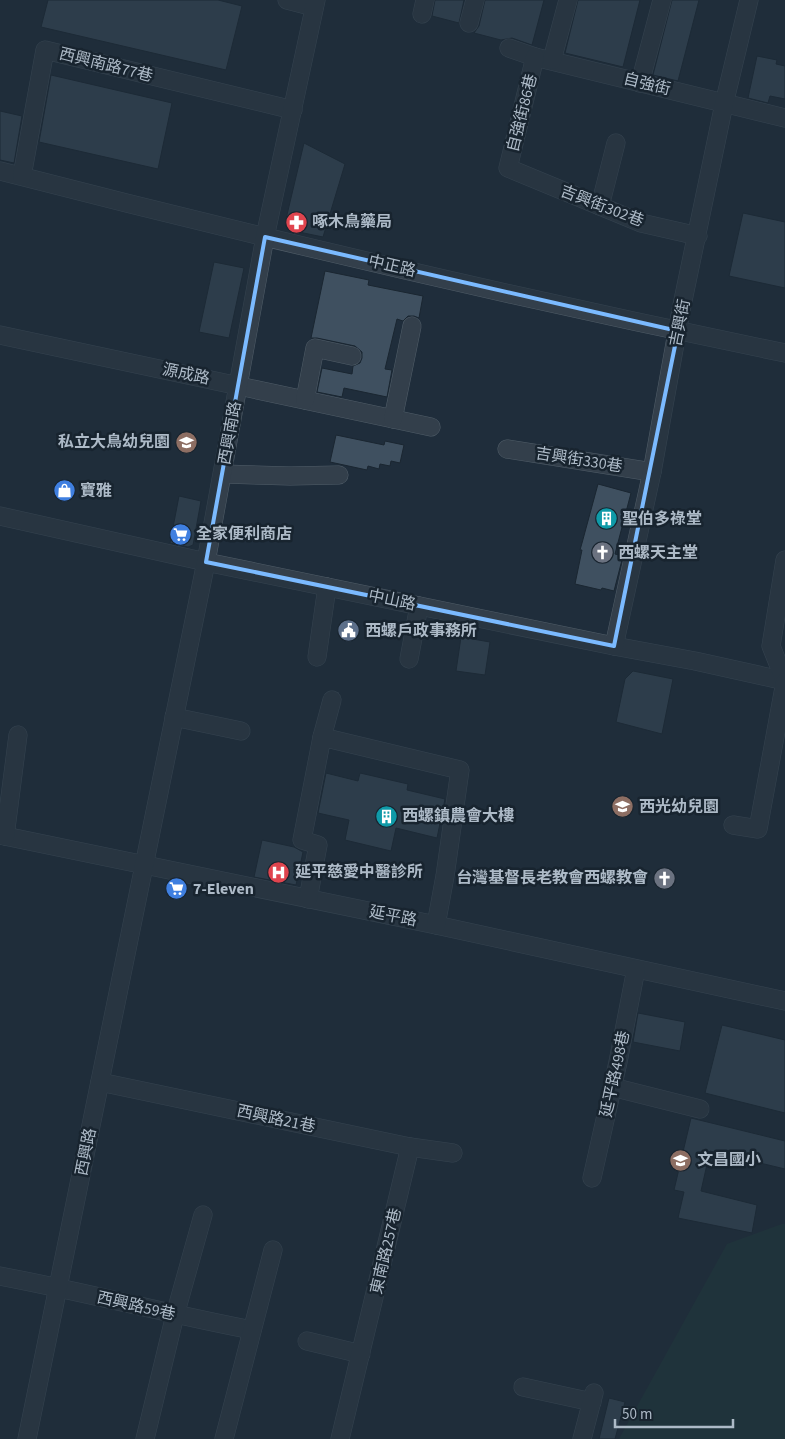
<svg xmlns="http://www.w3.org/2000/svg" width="785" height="1439" font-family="'Source Sans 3','Noto Sans TC',sans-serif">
<rect width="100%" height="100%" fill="#1f2d3b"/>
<!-- green -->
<polygon fill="#213b3c" points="782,1224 785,1224 785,1439 619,1439 727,1244"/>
<!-- building -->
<g fill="#3f5060" stroke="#1a2631">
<polygon points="48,0 218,0 242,6 226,70 41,27"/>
<polygon points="435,0 464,0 459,23 432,16"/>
<polygon points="485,0 544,0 532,45 512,38 501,40 474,33 479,26"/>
<polygon points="578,0 640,0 623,67 565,53"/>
<polygon points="672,0 699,0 678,81 653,75"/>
<polygon points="757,56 777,60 776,64 785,66 785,99 770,96 768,103 748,98"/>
<polygon points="51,75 172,103 158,169 39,142"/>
<polygon points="0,111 22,116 14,163 0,160"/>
<polygon points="304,143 345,164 323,237 294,231 286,219"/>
<polygon points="743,213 785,222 785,288 729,276"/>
<polygon points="214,262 244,268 229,338 199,332"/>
<polygon points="325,271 369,280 368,285 423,296 419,318 414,316 408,316 403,321 397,319 385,369 392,370 387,397 344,388 342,397 317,392 322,368 352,374 353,366 360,363 362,358 362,352 355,346 317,338 311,338"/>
<polygon points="336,435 384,445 385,441 404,445 400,463 391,461 390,466 380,464 379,469 368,466 367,470 330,462"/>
<polygon points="598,484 631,493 615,554 623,556 614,591 602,588 601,590 575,584 582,550 580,550 582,543"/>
<polygon points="179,496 201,501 193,545 188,547 170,543"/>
<polygon points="461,637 490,642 485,675 456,671"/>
<polygon points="633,671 673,679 662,734 616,722 625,679"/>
<polygon points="326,773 358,781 360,773 408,784 407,790 445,799 437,838 396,828 391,851 345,840 349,820 318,813"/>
<polygon points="262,840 294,847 303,852 296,885 254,877"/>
<polygon points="638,1013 685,1022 680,1051 633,1042"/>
<polygon points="722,1025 785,1040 785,1113 705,1093"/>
<polygon points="691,1118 785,1141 785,1169 710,1151 701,1191 757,1205 752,1233 678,1218 684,1192 674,1190"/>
<polygon points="609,1398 625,1402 615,1439 599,1439"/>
</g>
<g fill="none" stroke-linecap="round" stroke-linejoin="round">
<defs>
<g id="minor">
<polyline points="287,0 314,7"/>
<polyline points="422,14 425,0"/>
<polyline points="469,23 475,0"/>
<polyline points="509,48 535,57 785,118"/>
<polyline points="535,57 508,168 641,223 698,236"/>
<polyline points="552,60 568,0"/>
<polyline points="640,83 662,0"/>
<path d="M0,171C260,238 522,299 785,353"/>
<polyline points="22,176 45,50 293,110"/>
<polyline points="600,206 616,143"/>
<polyline points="0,335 431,427"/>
<polyline points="305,400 315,348 352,356"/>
<polyline points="393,419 412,326"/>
<polyline points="507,449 652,472"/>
<polyline points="223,474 290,476 339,475"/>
<polyline points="0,516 206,562 614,646 695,661 785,681"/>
<polyline points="785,560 771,646 785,681"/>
<polyline points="614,646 652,472 681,310 724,104 749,0"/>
<polyline points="317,657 327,587"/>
<polyline points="409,659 419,606"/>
<polyline points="174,717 241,731"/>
<polyline points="322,737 332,700"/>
<polyline points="733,825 758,829 785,682"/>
<polyline points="0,835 436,925 785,1001"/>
<polyline points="5,836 18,735"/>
<polyline points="308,899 318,845 302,840 322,737 460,770 445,876 436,925"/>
<polyline points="100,1082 410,1147 453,1153"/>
<polyline points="612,1087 700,1109"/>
<polyline points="592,1178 618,1062 636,969"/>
<path d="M0,1276C85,1292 168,1314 252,1330"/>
<polyline points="307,1341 361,1354"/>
<polyline points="523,1387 592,1402"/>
<polyline points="27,1439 206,562 265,237 316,0"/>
<polyline points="145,1439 175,1315 203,1215"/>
<polyline points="224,1439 273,1250"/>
<polyline points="340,1439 410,1147"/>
<polyline points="582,1439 594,1393"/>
</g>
</defs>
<!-- minor casing -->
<use href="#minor" stroke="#505d68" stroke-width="19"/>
<!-- minor -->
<use href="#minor" stroke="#333f4b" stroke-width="18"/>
</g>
<!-- marked area -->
<path d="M0 0H785V1439H0ZM265,237L678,331L614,646L206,562Z" fill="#1f2d3b" fill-opacity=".55" fill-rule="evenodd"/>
<path fill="none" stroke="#7bbaff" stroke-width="4" stroke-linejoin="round" d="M265,237L678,331L614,646L206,562Z"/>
<!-- icons -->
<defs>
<symbol id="pharmacy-disc" viewBox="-11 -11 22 22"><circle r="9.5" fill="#e0444e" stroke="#18242f"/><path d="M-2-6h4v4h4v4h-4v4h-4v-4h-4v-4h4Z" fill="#fff"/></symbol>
<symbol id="school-disc" viewBox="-11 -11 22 22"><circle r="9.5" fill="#8d6e63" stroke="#18242f"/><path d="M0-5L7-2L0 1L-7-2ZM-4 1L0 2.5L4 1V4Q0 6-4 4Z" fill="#fff"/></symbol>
<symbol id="shop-disc" viewBox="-11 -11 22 22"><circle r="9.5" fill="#3f7fe0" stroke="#18242f"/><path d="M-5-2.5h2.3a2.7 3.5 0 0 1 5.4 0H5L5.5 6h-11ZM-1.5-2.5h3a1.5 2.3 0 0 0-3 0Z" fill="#fff"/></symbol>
<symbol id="building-disc" viewBox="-11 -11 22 22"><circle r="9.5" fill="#0f9aa8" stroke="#18242f"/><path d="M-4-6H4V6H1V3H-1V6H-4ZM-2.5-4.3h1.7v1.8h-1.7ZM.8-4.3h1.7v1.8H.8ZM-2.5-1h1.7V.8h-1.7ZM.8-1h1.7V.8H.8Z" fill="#fff"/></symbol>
<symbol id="supermarket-disc" viewBox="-11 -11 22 22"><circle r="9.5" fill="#3f7fe0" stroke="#18242f"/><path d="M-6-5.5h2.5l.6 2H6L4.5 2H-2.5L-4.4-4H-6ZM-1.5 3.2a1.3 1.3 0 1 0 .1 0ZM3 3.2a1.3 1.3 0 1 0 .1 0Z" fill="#fff"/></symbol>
<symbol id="church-disc" viewBox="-11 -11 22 22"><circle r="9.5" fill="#6b7280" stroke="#18242f"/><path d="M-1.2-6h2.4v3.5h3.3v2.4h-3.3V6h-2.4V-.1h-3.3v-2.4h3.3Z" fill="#fff"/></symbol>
<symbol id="civic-disc" viewBox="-11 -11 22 22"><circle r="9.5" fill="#5c6f8a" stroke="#18242f"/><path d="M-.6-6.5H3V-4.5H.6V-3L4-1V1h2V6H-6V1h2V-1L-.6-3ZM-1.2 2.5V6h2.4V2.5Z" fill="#fff"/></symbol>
<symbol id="hospital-disc" viewBox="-11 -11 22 22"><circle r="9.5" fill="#e0444e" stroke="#18242f"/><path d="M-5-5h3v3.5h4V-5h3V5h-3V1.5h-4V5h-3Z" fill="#fff"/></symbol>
</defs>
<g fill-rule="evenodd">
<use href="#pharmacy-disc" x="284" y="210" width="25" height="25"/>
<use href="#school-disc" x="174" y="430" width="25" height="25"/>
<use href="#shop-disc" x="52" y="478" width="25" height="25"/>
<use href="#building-disc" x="594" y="506" width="25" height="25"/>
<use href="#supermarket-disc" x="168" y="522" width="25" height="25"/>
<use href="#church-disc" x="590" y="540" width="25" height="25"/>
<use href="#civic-disc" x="336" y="618" width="25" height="25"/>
<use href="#school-disc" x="610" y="794" width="25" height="25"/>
<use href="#building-disc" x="374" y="804" width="25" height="25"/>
<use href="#hospital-disc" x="266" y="860" width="25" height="25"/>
<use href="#church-disc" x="652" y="866" width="25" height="25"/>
<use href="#supermarket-disc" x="164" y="876" width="25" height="25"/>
<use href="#school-disc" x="668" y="1148" width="25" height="25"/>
</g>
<g text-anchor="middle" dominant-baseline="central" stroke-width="5" stroke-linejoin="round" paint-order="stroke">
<!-- street labels -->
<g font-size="16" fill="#adbac7" stroke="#18242f">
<text transform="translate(106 65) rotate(14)">西興南路77巷</text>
<text transform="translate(647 84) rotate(14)">自強街</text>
<text transform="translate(522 113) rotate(-76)">自強街86巷</text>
<text transform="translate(602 206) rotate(21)">吉興街302巷</text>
<text transform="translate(392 266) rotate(13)">中正路</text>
<text transform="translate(680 323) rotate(-79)">吉興街</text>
<text transform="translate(186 374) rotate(12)">源成路</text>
<text transform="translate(230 433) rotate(-80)">西興南路</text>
<text transform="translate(579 460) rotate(9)">吉興街330巷</text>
<text transform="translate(392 600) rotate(12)">中山路</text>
<text transform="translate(393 916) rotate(11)">延平路</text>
<text transform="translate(615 1074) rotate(-78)">延平路498巷</text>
<text transform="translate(276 1119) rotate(12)">西興路21巷</text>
<text transform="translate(86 1152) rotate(-79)">西興路</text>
<text transform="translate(386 1251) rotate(-77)">東南路257巷</text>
<text transform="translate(136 1306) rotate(13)">西興路59巷</text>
</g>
<!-- poi labels -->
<g font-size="16" font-weight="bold" fill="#adbac7" stroke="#18242f" text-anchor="start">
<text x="312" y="222">啄木鳥藥局</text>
<text x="170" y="442" text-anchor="end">私立大鳥幼兒園</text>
<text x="80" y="491">寶雅</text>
<text x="622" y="519">聖伯多祿堂</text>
<text x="196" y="534">全家便利商店</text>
<text x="618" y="553">西螺天主堂</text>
<text x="365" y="631">西螺戶政事務所</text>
<text x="639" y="807">西光幼兒園</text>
<text x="402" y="816">西螺鎮農會大樓</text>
<text x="295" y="872">延平慈愛中醫診所</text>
<text x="648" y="878" text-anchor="end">台灣基督長老教會西螺教會</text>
<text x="193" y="889">7-Eleven</text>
<text x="697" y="1160">文昌國小</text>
</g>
</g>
<!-- scale -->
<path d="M615 1419v8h118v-8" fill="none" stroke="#adbac7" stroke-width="2.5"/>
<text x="622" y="1419" font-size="15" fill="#adbac7" stroke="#18242f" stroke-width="4" paint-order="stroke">50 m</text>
</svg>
